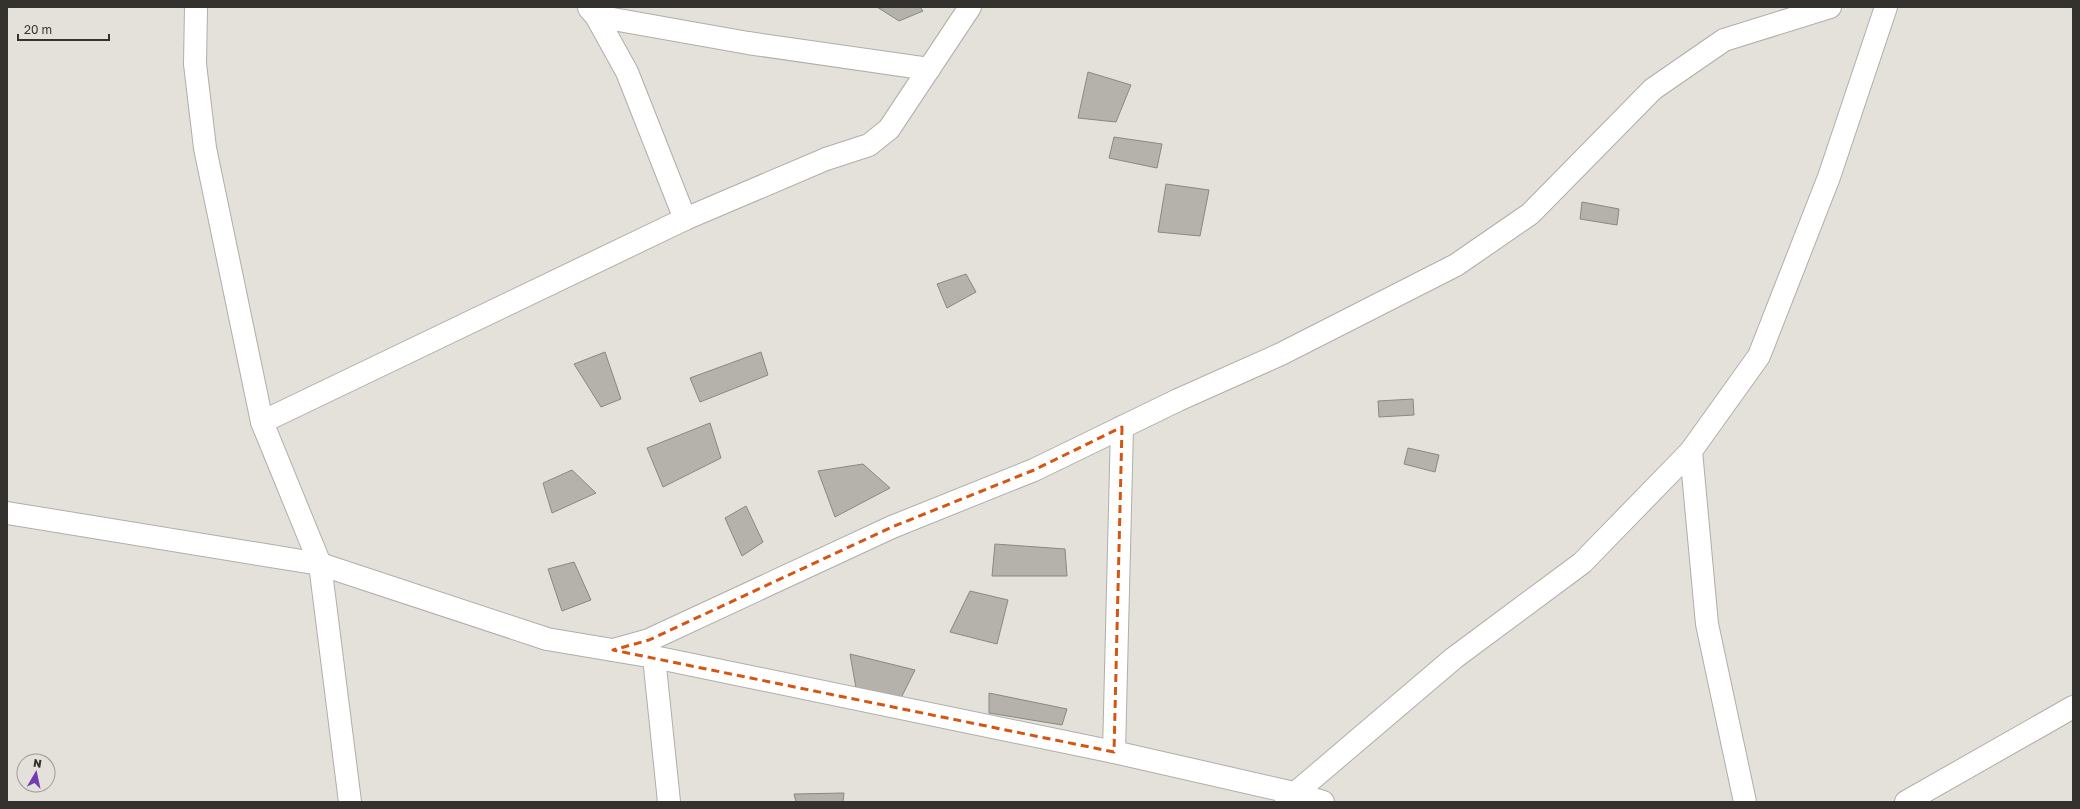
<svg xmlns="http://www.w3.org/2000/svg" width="2080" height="809" font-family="'Golos Text',sans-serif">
<rect width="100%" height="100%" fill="#e3e1da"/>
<!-- building -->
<g fill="#b4b2ab" stroke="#8a8882">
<polygon points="877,7 920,7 923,11 899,21"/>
<polygon points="1088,72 1131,85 1116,122 1078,118"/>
<polygon points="1114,137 1162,144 1157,168 1109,158"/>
<polygon points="1166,184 1209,190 1200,236 1158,232"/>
<polygon points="1582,202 1619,209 1617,225 1580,219"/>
<polygon points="966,274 976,292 947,308 937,284"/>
<polygon points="605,352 621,399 601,407 574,364"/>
<polygon points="761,352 768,375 700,402 690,378"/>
<polygon points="1413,399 1414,415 1379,417 1378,401"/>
<polygon points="710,423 721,458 663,487 647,448"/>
<polygon points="1408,448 1439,455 1435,472 1404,464"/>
<polygon points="863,464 890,488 835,517 818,471"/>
<polygon points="572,470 596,493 552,513 543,483"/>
<polygon points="746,506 763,542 742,556 725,518"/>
<polygon points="995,544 1065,549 1067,576 992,576"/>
<polygon points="574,562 591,600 562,611 548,569"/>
<polygon points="970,591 1008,600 997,644 950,632"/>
<polygon points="850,654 915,670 896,708 856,688"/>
<polygon points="989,693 1067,709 1062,725 989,713"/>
<polygon points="844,793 843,802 796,802 794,794"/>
</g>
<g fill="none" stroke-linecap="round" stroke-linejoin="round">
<defs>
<g id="minor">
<polyline points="196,7 195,64 205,148 262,422 320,564 350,802"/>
<polyline points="589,8 596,16 627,72 685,219"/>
<polyline points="596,16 748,43 929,69"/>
<polyline points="262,422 685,219 826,159 869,145 889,129 970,7"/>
<polyline points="1691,451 1707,624 1745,802"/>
<polyline points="7,513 320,564 547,639 654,657 1114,752 1294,793 1323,802"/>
<polyline points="613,650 649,640 892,527 1034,470 1178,400 1281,354 1456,265 1530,214 1653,89 1724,40 1830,7"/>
<polyline points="654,657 669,802"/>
<polyline points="1114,752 1122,427"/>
<polyline points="1286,801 1454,658 1582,563 1691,451 1759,356 1829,177 1886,7"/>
<polyline points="1906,802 2073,707"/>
</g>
</defs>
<!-- minor casing -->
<use href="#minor" stroke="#b0aea8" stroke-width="24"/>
<!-- minor -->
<use href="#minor" stroke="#fff" stroke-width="22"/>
</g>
<!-- marked area -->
<path fill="none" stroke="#d65510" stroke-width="3" stroke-dasharray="8 5" stroke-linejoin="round" d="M1122,427L1114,752L613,650L649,640L892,527L1034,470Z"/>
<!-- border -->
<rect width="2080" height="809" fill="none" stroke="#33322f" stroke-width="16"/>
<!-- north arrow -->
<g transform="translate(36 773) rotate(9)"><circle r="19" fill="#e3e1da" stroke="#9d9b96"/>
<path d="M0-3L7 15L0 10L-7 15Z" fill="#733bb2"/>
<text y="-6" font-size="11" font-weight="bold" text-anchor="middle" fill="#33322f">N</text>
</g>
<!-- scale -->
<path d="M18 34v6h91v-6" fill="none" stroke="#33322f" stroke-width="2"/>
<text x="24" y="34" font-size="12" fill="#33322f" stroke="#e3e1da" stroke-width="3" paint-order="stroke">20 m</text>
</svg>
